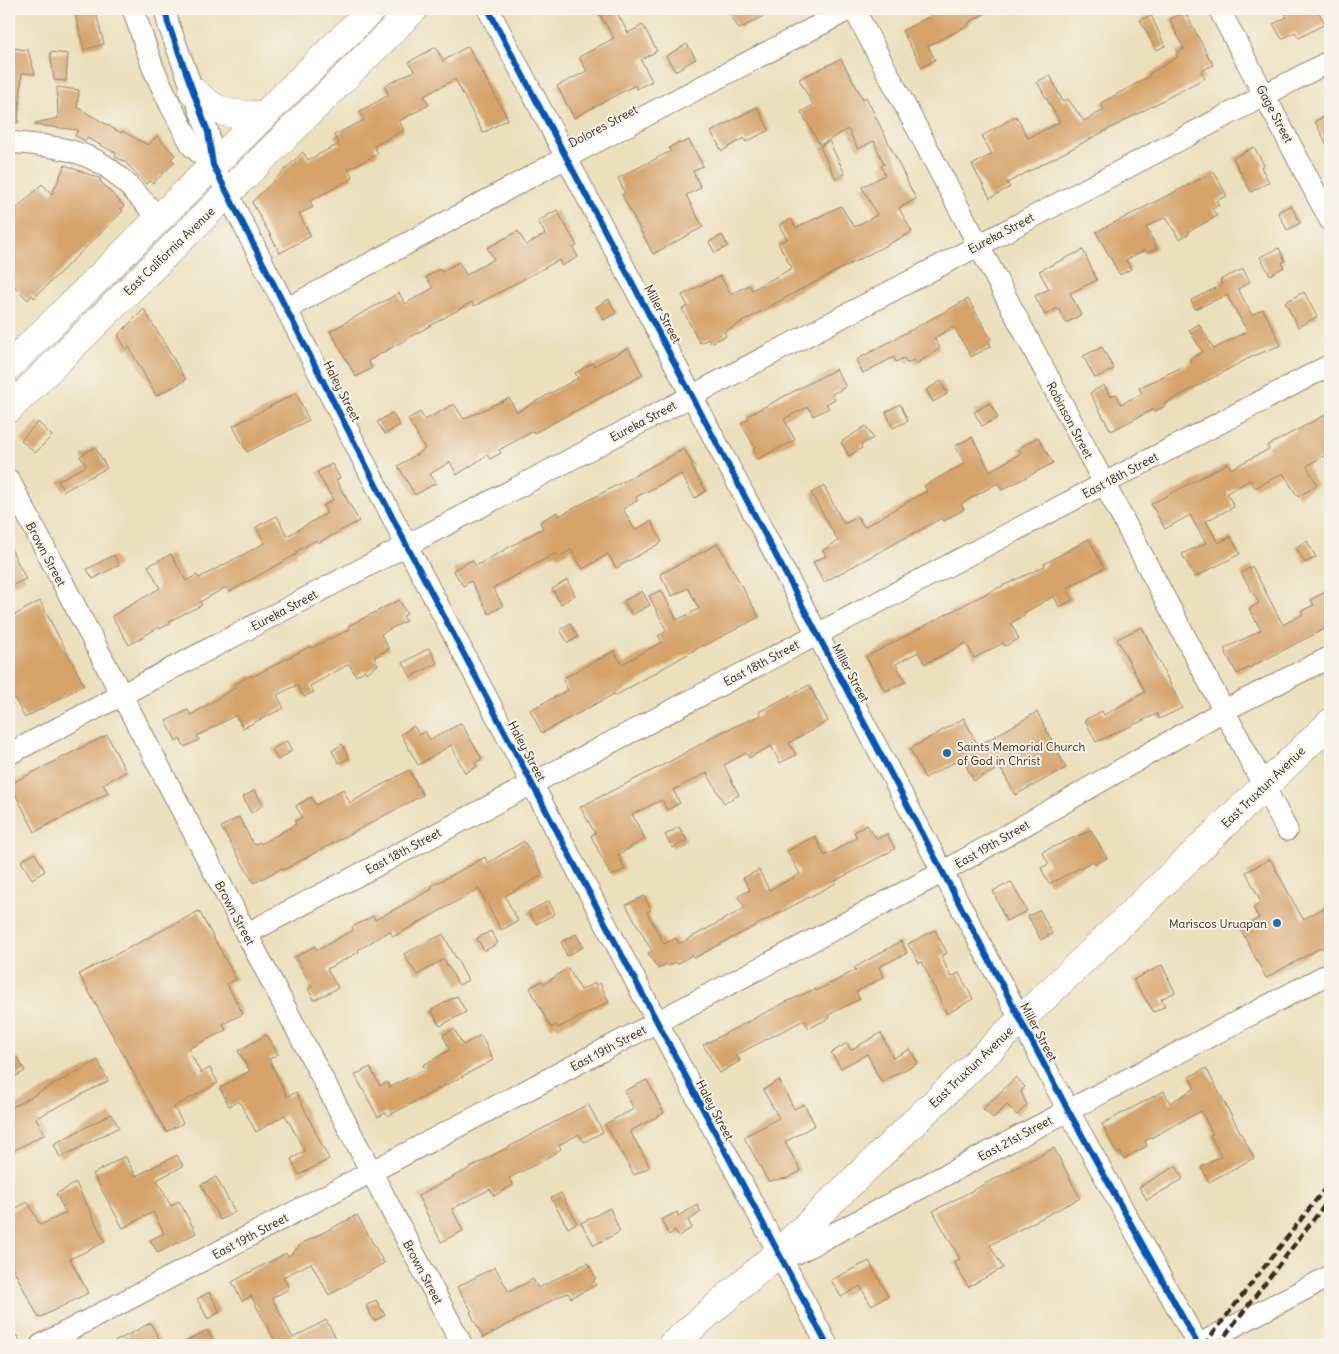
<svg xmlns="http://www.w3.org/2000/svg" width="1339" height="1354" font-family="Delius,sans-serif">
<rect width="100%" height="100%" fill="#f7f3e8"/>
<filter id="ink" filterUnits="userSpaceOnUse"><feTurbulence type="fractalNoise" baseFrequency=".02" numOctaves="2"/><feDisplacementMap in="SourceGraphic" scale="10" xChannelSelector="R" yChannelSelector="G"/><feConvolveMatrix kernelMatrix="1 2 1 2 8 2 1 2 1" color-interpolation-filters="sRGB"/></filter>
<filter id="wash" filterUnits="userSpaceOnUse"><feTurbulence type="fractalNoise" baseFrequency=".0096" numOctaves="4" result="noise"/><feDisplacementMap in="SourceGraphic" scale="20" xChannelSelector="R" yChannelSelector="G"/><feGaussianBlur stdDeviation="1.12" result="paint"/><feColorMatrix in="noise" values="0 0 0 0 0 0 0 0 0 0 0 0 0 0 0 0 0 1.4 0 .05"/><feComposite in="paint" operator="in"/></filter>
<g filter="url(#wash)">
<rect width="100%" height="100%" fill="#ebdfbc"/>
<g id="blocks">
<!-- building -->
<g fill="#d5a36b">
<polygon points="74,9 95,9 104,44 84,50"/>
<polygon points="596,9 615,9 628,33 643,25 657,51 641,60 652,81 637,89 635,85 574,118 557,86 587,71 579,57 614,38"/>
<polygon points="727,9 777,9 739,29"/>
<polygon points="943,9 993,9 968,23 969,25 928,46 935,60 922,67 902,31"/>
<polygon points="1282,9 1317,9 1325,24 1299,38 1295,32 1282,39 1273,24 1287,17"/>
<polygon points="1185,12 1213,65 1201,71 1205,78 1007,183 1010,187 990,198 972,165 992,154 982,136 1016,116 1028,138 1060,122 1037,82 1050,75 1063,102 1068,99 1084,121 1104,110 1101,103 1150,76 1149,74 1178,57 1176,53 1184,49 1170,19"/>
<polygon points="1151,15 1165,46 1156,50 1140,20"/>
<polygon points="687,44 696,59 675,71 666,56"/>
<polygon points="468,46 508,119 483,133 455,79 424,96 429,105 399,121 404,130 374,146 378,154 348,169 353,178 310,201 313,207 299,214 311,236 280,253 252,202 303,152 308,160 339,144 334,135 364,120 360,111 389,95 384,86 414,71 409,62 436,47 443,61"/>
<polygon points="11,48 28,50 35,74 22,73 18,123 9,123"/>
<polygon points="50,52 68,54 66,81 54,80"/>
<polygon points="841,59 863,99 866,97 916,199 899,208 912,232 796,292 724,332 726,336 711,343 709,339 700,343 682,309 688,306 682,295 720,276 731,294 749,285 752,290 792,268 778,243 787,239 779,225 791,219 796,228 841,206 854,227 877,215 862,187 885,175 881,166 884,164 874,141 858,149 848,129 820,145 801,112 813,105 799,79"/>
<polygon points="57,87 79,90 77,107 121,133 122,131 148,145 157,136 175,155 171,159 175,162 153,183 150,181 146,184 124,161 115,157 116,153 87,138 86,141 75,136 78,130 35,125 35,123 58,118"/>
<polygon points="757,107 769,130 746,142 744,138 722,151 711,132"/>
<polygon points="1330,114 1330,151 1315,121"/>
<polygon points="689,140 703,166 693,171 701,188 686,195 703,227 653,254 622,195 625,193 618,178 671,151 669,148 679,142 680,144"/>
<polygon points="829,141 845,174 836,179 820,147"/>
<polygon points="1254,147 1264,165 1261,167 1269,182 1251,192 1233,158"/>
<polygon points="65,165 101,179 100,181 124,206 121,209 123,211 34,298 32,295 28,300 9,281 9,216 42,184 52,194"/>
<polygon points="1214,172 1227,196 1216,201 1219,205 1212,209 1217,216 1188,232 1189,234 1179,239 1166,217 1146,227 1157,248 1147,253 1145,250 1126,260 1131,269 1120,275 1096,232"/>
<polygon points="1291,205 1300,223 1287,230 1278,212"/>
<polygon points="557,210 577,246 573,248 578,257 562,266 559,260 474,306 472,302 368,361 372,368 356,377 330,331 399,293 405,304 433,288 426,277 440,269 441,272 459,262 466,275 494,259 487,248 518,231 526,245 545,234 538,221"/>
<polygon points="722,235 728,246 715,253 709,242"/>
<polygon points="1279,248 1285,261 1282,263 1284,267 1270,275 1260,257"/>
<polygon points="1083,250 1097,280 1070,293 1081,315 1066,323 1058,308 1045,315 1035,296 1049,289 1039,271"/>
<polygon points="1243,269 1250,282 1238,289 1252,315 1263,309 1281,345 1251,357 1164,404 1165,406 1155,411 1154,409 1111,431 1090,393 1104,385 1110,396 1116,394 1121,404 1142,394 1139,388 1192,362 1190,359 1203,352 1189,330 1199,324 1214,349 1247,331 1227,295 1195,309 1191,300 1222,285 1220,280"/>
<polygon points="1304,292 1317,317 1298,327 1285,302"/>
<polygon points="609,299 616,313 604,320 596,307"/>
<polygon points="968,299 991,339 988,340 991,346 971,357 954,327 934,338 940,348 916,364 913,360 907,363 904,358 896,362 894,357 863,373 856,360"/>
<polygon points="144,309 186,380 156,396 129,347 126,349 118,335"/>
<polygon points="1102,347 1114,369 1095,378 1083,356"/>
<polygon points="628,348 643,375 534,433 533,431 499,450 501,453 490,459 487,455 457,475 450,462 430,474 436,483 415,495 398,466 425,449 408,419 420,412 425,420 454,404 464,419 509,398 517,412 578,378 575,373 593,363 594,366"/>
<polygon points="836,369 846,387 832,394 835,399 826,404 829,408 813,416 808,407 784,419 795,440 758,459 753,449 755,448 741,423 749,419 747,416"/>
<polygon points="941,381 947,394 933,402 926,390"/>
<polygon points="296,393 309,420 247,452 233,426"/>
<polygon points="990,403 998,418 982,426 974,412"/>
<polygon points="900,404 908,421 893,428 886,412"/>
<polygon points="392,413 400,425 385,434 377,422"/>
<polygon points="1327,414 1330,421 1330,452 1307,466 1317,485 1298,497 1283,473 1255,488 1250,480 1227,493 1234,507 1206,521 1218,543 1231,537 1240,554 1195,577 1182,554 1206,543 1190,515 1165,529 1151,504 1228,463 1231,469 1269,449 1267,446"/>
<polygon points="38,422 52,436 35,453 21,440"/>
<polygon points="866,426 873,438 861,445 862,448 849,456 841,442"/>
<polygon points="972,437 990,471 1021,453 1019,448 1038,437 1053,463 1002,490 998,483 961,504 964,509 944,521 942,518 824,582 813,562 826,556 823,550 838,541 811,493 824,486 844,524 858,517 864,527 927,491 924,486 965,463 955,446"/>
<polygon points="95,447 107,468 64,491 58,481 86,466 80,456"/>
<polygon points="684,449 693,465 691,466 706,491 695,498 681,474 636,497 637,501 623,509 635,530 651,521 662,542 616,568 608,554 583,569 571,550 559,557 556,553 493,588 503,606 489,614 471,581 463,586 453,570 472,560 476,566 543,528 540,522 557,512 559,516"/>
<polygon points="332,464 340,478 336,480 359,521 318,543 316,540 296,552 297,554 229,592 226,587 200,602 202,605 169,621 171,623 160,629 159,627 129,645 112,616 160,588 148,566 171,554 186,581 197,575 199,578 265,543 256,527 277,516 287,536 327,513 323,506 333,500 317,472"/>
<polygon points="1089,539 1104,568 1067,588 1073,600 1059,607 1054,596 1024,613 1025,615 1011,623 1019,639 1005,646 1003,643 974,658 966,643 925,664 918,652 896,664 906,682 885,691 866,657 977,598 1045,566 1044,564"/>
<polygon points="1307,541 1316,557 1305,563 1296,547"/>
<polygon points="718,544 759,617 704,646 703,645 615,696 614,694 542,733 530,710 568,690 562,679 614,651 622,664 662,642 658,636 667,631 649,596 661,590 677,620 699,609 688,588 672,596 660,574"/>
<polygon points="9,545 26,579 9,587"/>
<polygon points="114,555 119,565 93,579 87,569"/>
<polygon points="1252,566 1283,625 1303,614 1301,611 1314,605 1311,600 1330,589 1330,626 1237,674 1224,649 1261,630 1249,609 1259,603 1241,573"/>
<polygon points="567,580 575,595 561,604 552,589"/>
<polygon points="642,591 650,605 632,615 624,601"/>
<polygon points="399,600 407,614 403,616 406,621 381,634 389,649 374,657 378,665 366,673 365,670 356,676 349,664 310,686 314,692 304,697 297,685 277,695 284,708 243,728 236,715 197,736 199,740 185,747 180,739 176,741 166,721 188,710 191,715 225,694 235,688 234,685 251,675 252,677 311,646 312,648 350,629 348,626"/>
<polygon points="40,601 84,685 25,718 9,688 9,618"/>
<polygon points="570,623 578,637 568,643 560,630"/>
<polygon points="1142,627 1182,708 1159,719 1157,714 1096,742 1085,720 1102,711 1104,715 1145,692 1117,639"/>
<polygon points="429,648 437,663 411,677 403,663"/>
<polygon points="809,685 828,721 789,743 796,755 780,763 771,746 749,758 746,753 724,765 739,795 724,803 707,773 673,790 680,803 667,810 662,800 632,814 645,839 618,855 625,869 611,876 591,836 595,833 580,807 669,762 720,733 761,715 759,712"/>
<polygon points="1037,712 1066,768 1015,795 1000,767 974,781 962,758 925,778 910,749 964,718 978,746"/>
<polygon points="461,723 482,759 475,763 477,767 465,773 451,745 418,765 401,734 414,726 419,735 425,731 430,740"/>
<polygon points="107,735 126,772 103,784 108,793 35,832 10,784"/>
<polygon points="287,741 292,751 278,760 272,749"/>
<polygon points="342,744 349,758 339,763 332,751"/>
<polygon points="409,770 423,795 283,870 282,868 254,883 221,827 239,817 254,845 260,842 261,844 296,824 295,821 302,817 296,806 311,797 316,805 343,789 350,803"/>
<polygon points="255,790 263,805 251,813 243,797"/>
<polygon points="867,825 877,839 887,834 895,849 835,881 836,883 694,958 692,955 677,964 676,962 668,966 666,964 658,969 648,953 652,951 626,905 644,896 651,910 647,912 664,944 676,938 679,944 745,908 738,896 750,890 743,878 759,870 769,890 800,874 787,851 815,836 825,856 857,838 854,832"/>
<polygon points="679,827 687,840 673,848 665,835"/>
<polygon points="1091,830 1107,858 1095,864 1093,861 1049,884 1041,868 1049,864 1042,852"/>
<polygon points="524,841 543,875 505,896 518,921 501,930 479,889 393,937 390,931 358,950 359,952 327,969 338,988 314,1000 308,989 312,987 295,957 315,946 317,950 353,930 352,927 373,916 375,920 432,889 431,886 456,873 485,857 488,863"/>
<polygon points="35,853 45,871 32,879 21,861"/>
<polygon points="1270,859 1303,919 1330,905 1330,961 1322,947 1266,978 1240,928 1259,918 1253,908 1261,902 1246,872"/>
<polygon points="1011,882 1027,911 1006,921 993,891"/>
<polygon points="549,901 555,914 536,924 528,912"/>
<polygon points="1040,910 1052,934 1041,940 1028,916"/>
<polygon points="199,911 236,979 227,984 243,1014 223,1024 226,1030 188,1049 201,1073 210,1068 218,1083 174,1107 183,1123 166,1132 79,974"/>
<polygon points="935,930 947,953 941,956 951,977 959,973 973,999 947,1014 922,962 919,963 908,944"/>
<polygon points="491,931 498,943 484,951 477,938"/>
<polygon points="443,934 468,980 459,985 444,959 417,975 404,954"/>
<polygon points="576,934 583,947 567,956 561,942"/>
<polygon points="901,941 907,953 879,967 884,977 856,992 860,999 828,1015 830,1018 809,1028 804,1020 736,1055 740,1061 720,1073 703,1045 786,1002 815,989 816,991 856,970 854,968"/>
<polygon points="1162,965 1175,992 1161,999 1165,1006 1154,1012 1133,980"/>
<polygon points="568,968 581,990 595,983 596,985 600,983 609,1002 558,1028 556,1025 551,1028 530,988 542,981 544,984"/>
<polygon points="457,996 466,1012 440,1026 431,1010"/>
<polygon points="454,1029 463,1045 481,1035 493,1060 388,1116 386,1113 378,1117 355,1075 370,1067 380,1086 387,1082 390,1087 425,1069 423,1065 450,1050 443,1035"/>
<polygon points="881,1033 893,1058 910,1049 918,1063 881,1082 867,1054 841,1068 831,1053 847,1043 851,1050"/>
<polygon points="266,1035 278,1054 269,1059 287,1097 296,1092 329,1159 299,1175 291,1159 305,1151 285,1115 256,1132 239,1101 229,1106 220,1088 250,1071 238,1051"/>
<polygon points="18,1058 25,1071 9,1080 9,1063"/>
<polygon points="98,1060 108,1081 36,1118 45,1134 9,1153 9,1109"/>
<polygon points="1206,1068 1254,1158 1209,1182 1201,1167 1221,1156 1210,1135 1213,1134 1201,1111 1145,1141 1147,1146 1124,1159 1120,1152 1117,1154 1102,1124 1164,1091 1170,1103 1195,1088 1189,1077"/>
<polygon points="1016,1077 1025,1087 1021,1091 1027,1105 1017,1115 1007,1105 993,1118 983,1109"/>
<polygon points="647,1080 664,1113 630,1131 650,1167 634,1175 605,1124 634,1109 624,1091"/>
<polygon points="779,1080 794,1109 804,1104 815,1125 785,1142 801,1171 788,1178 768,1181 744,1137 779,1118 763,1090"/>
<polygon points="588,1104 603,1132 584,1142 579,1134 559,1145 561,1149 543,1161 509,1178 513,1185 494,1196 490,1189 452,1209 463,1231 441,1242 418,1196"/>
<polygon points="111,1114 119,1127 60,1158 54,1144"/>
<polygon points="1054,1148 1080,1198 990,1245 1003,1268 968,1287 954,1262 960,1259 933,1211"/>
<polygon points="177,1155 183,1166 157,1180 171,1206 179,1201 196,1233 158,1253 150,1240 164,1233 153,1212 123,1228 93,1174 125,1156 136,1176"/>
<polygon points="1176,1166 1183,1179 1147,1200 1139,1187"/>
<polygon points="216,1177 235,1212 220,1220 201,1185"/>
<polygon points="76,1183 105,1242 70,1259 88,1293 39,1318 9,1261 9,1212 28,1202 40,1225 66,1213 56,1194"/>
<polygon points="561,1193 577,1223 568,1228 551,1198"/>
<polygon points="697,1205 701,1212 688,1221 692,1228 678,1236 675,1230 669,1235 661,1220 677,1212 678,1216"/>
<polygon points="610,1208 620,1232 594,1245 581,1223"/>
<polygon points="357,1215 384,1263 329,1295 311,1263 283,1277 289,1289 272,1298 293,1338 326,1320 337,1340 327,1345 277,1345 251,1296 242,1301 232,1282 286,1253 288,1257 301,1244"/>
<polygon points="869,1261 888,1296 871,1305 860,1286 841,1297 831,1280"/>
<polygon points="588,1263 596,1278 593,1280 596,1285 571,1298 568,1293 560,1296 483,1338 470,1312 472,1311 457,1287 495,1267 509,1292 533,1279 538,1288"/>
<polygon points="209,1292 220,1312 208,1319 197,1299"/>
<polygon points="376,1300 385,1315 374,1321 366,1306"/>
<polygon points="150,1323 163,1345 109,1345"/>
<polygon points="207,1330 215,1345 179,1345"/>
</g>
</g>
</g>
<g filter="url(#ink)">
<use href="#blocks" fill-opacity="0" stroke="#93846d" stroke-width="1"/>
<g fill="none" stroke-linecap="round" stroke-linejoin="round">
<defs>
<g id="minor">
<polyline points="133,9 153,68 171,106 192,146 213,165"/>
<polyline points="165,9 168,23 208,132 213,165 407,546 827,1345"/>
<polyline points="488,9 1068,1110 1198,1345"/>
<polyline points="854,9 1287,830"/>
<polyline points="1219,9 1330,220"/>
<path d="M9,142C38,145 73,147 99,162C123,176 140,199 159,218"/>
<polyline points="288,308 567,157 850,9"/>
<polyline points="9,480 462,1345"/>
<polyline points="9,754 1330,61"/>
<polyline points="246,934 1330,365"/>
<polyline points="778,1253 797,1253 1330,973"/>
<polyline points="9,1344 9,1345"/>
<polyline points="41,1345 943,872 1223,711 1330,657"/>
<polyline points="1198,1345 1330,1276"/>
</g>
<g id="major">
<path d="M193,91C220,115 228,115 263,115"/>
<polyline points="9,366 372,9"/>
<polyline points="9,409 414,9"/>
<polyline points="672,1345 778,1253 1330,723"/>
</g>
</defs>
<!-- minor casing -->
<use href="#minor" stroke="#93846d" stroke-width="23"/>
<!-- major casing -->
<use href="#major" stroke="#93846d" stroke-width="29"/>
<!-- minor -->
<use href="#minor" stroke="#fff" stroke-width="21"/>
<!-- major -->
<use href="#major" stroke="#fff" stroke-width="28"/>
<!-- rail -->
<g stroke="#3b2a1e" stroke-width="4" stroke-dasharray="8 4" stroke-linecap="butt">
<polyline points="1204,1345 1330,1182"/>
<polyline points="1218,1345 1330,1198"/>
</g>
<defs>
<g id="cycleway">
<polyline points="165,9 168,23 208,132 213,165 407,546 827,1345"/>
<polyline points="488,9 1068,1110 1198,1345"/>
</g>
</defs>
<!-- cycleway casing -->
<use href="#cycleway" stroke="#f7f3e8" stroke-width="9"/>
<!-- cycleway -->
<use href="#cycleway" stroke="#0057b8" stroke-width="6"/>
</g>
</g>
<!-- markers -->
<g fill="#1f6fb2" stroke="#f7f3e8" stroke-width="2">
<circle cx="947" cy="753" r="5"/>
<circle cx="1277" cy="923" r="5"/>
</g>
<g text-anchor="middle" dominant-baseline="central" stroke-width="4" stroke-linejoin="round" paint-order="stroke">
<!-- street labels -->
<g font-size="12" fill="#3b2a1e" stroke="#f7f3e8">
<text transform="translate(1275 114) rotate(62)">Gage Street</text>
<text transform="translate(603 126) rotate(-28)">Dolores Street</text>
<text transform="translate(1001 233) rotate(-28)">Eureka Street</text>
<text transform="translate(169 251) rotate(-44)">East California Avenue</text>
<text transform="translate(663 314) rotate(62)">Miller Street</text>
<text transform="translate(342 391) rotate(63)">Haley Street</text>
<text transform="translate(1070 420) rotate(62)">Robinson Street</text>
<text transform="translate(643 421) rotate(-28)">Eureka Street</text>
<text transform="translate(1120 475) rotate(-28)">East 18th Street</text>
<text transform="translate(46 554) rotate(62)">Brown Street</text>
<text transform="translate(284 610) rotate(-28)">Eureka Street</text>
<text transform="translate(761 663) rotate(-28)">East 18th Street</text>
<text transform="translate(851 673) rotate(62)">Miller Street</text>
<text transform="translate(527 751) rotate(62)">Haley Street</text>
<text transform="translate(1263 787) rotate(-44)">East Truxtun Avenue</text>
<text transform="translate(992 844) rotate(-30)">East 19th Street</text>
<text transform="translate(403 851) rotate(-28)">East 18th Street</text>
<text transform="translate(235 913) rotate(62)">Brown Street</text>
<text transform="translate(1039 1032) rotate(62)">Miller Street</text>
<text transform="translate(608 1048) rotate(-28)">East 19th Street</text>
<text transform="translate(971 1067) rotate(-44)">East Truxtun Avenue</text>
<text transform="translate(715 1110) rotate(62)">Haley Street</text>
<text transform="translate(1015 1138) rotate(-28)">East 21st Street</text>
<text transform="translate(250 1236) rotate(-28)">East 19th Street</text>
<text transform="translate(423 1272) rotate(62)">Brown Street</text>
</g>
<!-- poi labels -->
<g font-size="12" fill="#3b2a1e" stroke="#f7f3e8" text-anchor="start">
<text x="957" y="746">Saints Memorial Church<tspan x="957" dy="14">of God in Christ</tspan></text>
<text x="1267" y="923" text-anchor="end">Mariscos Uruapan</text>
</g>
</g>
<!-- margin -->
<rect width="1339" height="1354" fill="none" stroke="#f7f3e8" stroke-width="30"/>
</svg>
